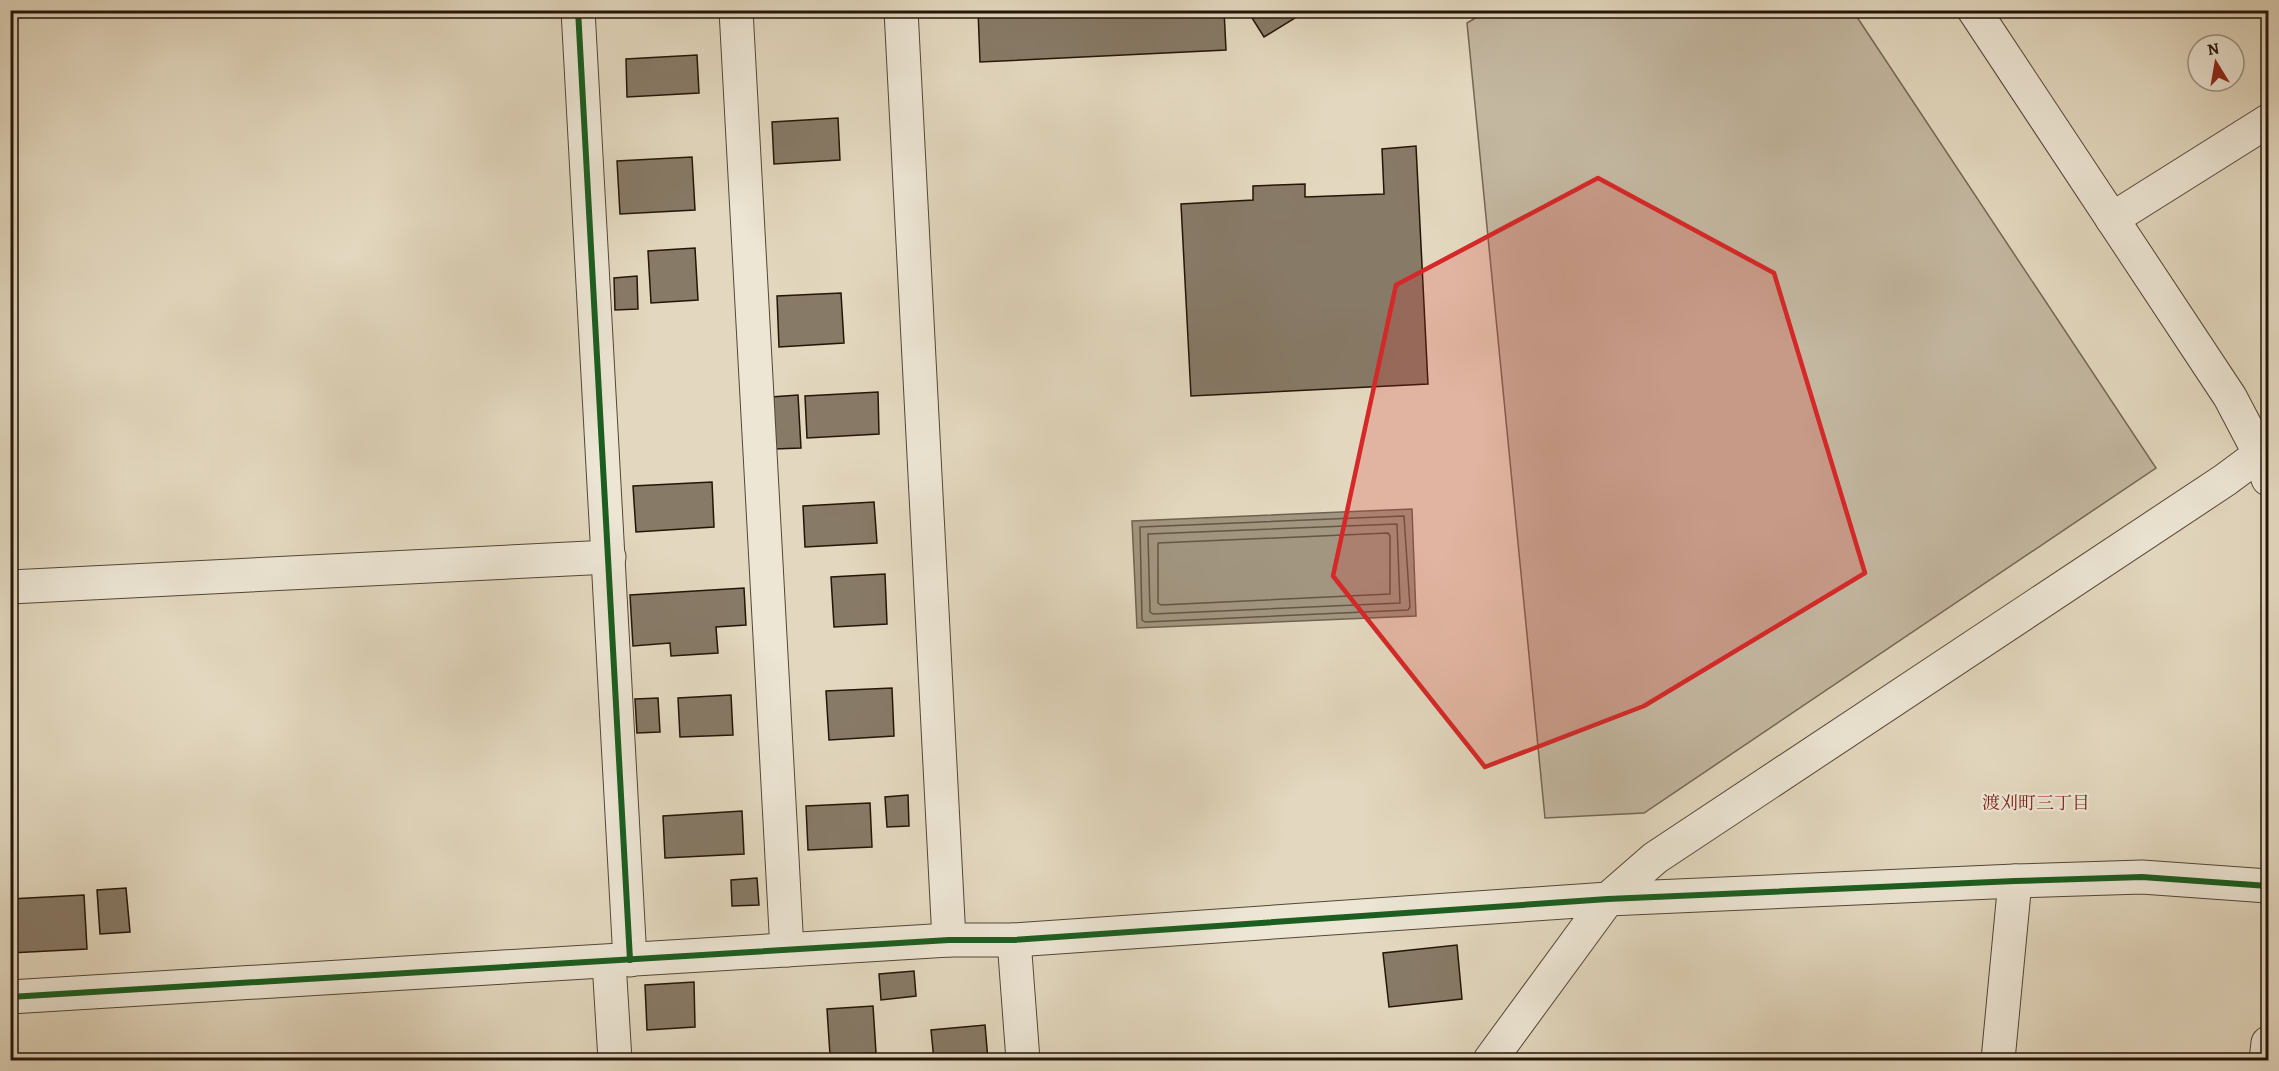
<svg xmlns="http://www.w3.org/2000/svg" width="2279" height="1071" font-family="Alegreya,'Noto Serif JP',serif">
<rect width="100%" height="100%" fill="#e3d8bf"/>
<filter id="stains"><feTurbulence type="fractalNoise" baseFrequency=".00333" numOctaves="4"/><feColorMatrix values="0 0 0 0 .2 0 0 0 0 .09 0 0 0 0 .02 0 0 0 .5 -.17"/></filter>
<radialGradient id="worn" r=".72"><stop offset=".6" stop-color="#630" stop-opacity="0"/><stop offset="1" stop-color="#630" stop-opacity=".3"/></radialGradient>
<!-- green -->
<polygon fill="#c3b7a0" stroke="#746654" stroke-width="1.5" points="1489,10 1853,11 2156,468 1644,813 1545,818 1467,23"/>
<!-- water -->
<polygon fill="#a29681" stroke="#706251" stroke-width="1.5" points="1412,509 1416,616 1137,628 1132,521"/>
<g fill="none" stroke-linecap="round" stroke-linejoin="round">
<!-- shore -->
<g stroke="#635644" stroke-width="1.5">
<polygon points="1404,516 1410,607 1408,610 1145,622 1142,620 1140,527"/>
<polygon points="1397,524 1400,603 1153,614 1150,612 1148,534"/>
<polygon points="1388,533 1390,536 1390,594 1161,605 1158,603 1158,543"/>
</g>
</g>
<!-- building -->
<g fill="#877a67" stroke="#241508" stroke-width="1.5">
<polygon points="978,10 1224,10 1226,50 980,62"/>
<polygon points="1247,10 1308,10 1264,37"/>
<polygon points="697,55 699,93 627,97 626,59"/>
<polygon points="838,118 840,160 774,164 772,122"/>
<polygon points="1416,146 1428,384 1191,396 1181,204 1253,200 1253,186 1305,184 1305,197 1384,194 1382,149"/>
<polygon points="692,157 695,210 620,214 617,161"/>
<polygon points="695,248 698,300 651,303 648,251"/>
<polygon points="637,276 638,309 615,310 614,278"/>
<polygon points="841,293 844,343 779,347 777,296"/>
<polygon points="878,392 879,434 807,438 805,396"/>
<polygon points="798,395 801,448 774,449 771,397"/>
<polygon points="712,482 714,527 636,532 633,486"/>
<polygon points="874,502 877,543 805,547 803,506"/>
<polygon points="885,574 887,624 834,627 831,577"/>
<polygon points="744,588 746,625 716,627 718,653 671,656 670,643 633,646 630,595"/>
<polygon points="892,688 894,736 829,740 826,691"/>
<polygon points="731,695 733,735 680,737 678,698"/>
<polygon points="658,698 660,732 637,733 635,699"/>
<polygon points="908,795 909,826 887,827 885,797"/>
<polygon points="870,803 872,847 808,850 806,806"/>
<polygon points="742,811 744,854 665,858 663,816"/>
<polygon points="757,878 759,905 732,906 731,880"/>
<polygon points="126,888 130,932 100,934 97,890"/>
<polygon points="84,895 87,949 10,953 10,899"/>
<polygon points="1457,945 1462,999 1389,1007 1383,953"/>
<polygon points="914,971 916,996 881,1000 879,974"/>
<polygon points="694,982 695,1027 647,1030 645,985"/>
<polygon points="873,1006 876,1053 830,1055 827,1009"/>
<polygon points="985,1025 988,1060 934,1060 931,1030"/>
</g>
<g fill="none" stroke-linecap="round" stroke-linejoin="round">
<defs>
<g id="minor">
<polyline points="578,10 630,960"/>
<polyline points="736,10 787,950"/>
<polyline points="901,10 949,940"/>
<polyline points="2112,219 2268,121"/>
<polyline points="10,587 609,557"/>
<polyline points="1014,940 1023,1060"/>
<polyline points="609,962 615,1060"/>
<polyline points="1490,1060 1608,899 1655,858 2225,480 2260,454"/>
<polyline points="1998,1060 2015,881"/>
</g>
<g id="tertiary">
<polyline points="1974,10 2230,397 2260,454 2268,479"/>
<polyline points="10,997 949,940 1014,940 1608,899 2015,881 2142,877 2268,886"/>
<polyline points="2266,1060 2268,1043"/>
</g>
</defs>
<!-- minor casing -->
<use href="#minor" stroke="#544636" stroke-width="35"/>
<!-- tertiary casing -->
<use href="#tertiary" stroke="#544636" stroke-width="35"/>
<!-- minor -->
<use href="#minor" stroke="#ede6d5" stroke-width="33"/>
<!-- tertiary -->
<use href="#tertiary" stroke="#ede6d5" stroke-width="33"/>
<defs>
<g id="cycleway">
<polyline points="578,10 630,960"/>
<polyline points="10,997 949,940 1014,940 1608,899 2015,881 2142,877 2268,886"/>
</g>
</defs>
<!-- cycleway casing -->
<use href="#cycleway" stroke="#ede6d5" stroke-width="10"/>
<!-- cycleway -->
<use href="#cycleway" stroke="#1b5e20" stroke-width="6"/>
</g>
<!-- marked area -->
<path fill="#d62828" fill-opacity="0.2" stroke="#d62828" stroke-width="4.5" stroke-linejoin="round" d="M1598,178L1774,273L1865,573L1644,706L1485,767L1333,576L1396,285Z"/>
<g text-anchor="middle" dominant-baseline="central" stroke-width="4.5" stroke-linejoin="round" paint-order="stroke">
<!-- neighbourhood labels -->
<g font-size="18" fill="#7a1f14" stroke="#ede6d5">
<text x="2036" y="803">渡刈町三丁目</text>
</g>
</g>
<!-- margin -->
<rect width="2279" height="1071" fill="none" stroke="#e3d8bf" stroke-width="36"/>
<rect x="12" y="12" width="2255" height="1047" fill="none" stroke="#241508" stroke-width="3"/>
<rect x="18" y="18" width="2243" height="1035" fill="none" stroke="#241508" stroke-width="1.5"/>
<!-- north arrow -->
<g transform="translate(2216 63) rotate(349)"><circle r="28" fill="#ede6d5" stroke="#9d9283" stroke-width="1.5"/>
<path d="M0-4.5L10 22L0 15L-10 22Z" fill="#8f2418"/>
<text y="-9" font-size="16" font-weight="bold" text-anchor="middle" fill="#241508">N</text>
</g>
<rect width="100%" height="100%" filter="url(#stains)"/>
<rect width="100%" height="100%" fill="url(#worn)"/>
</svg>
